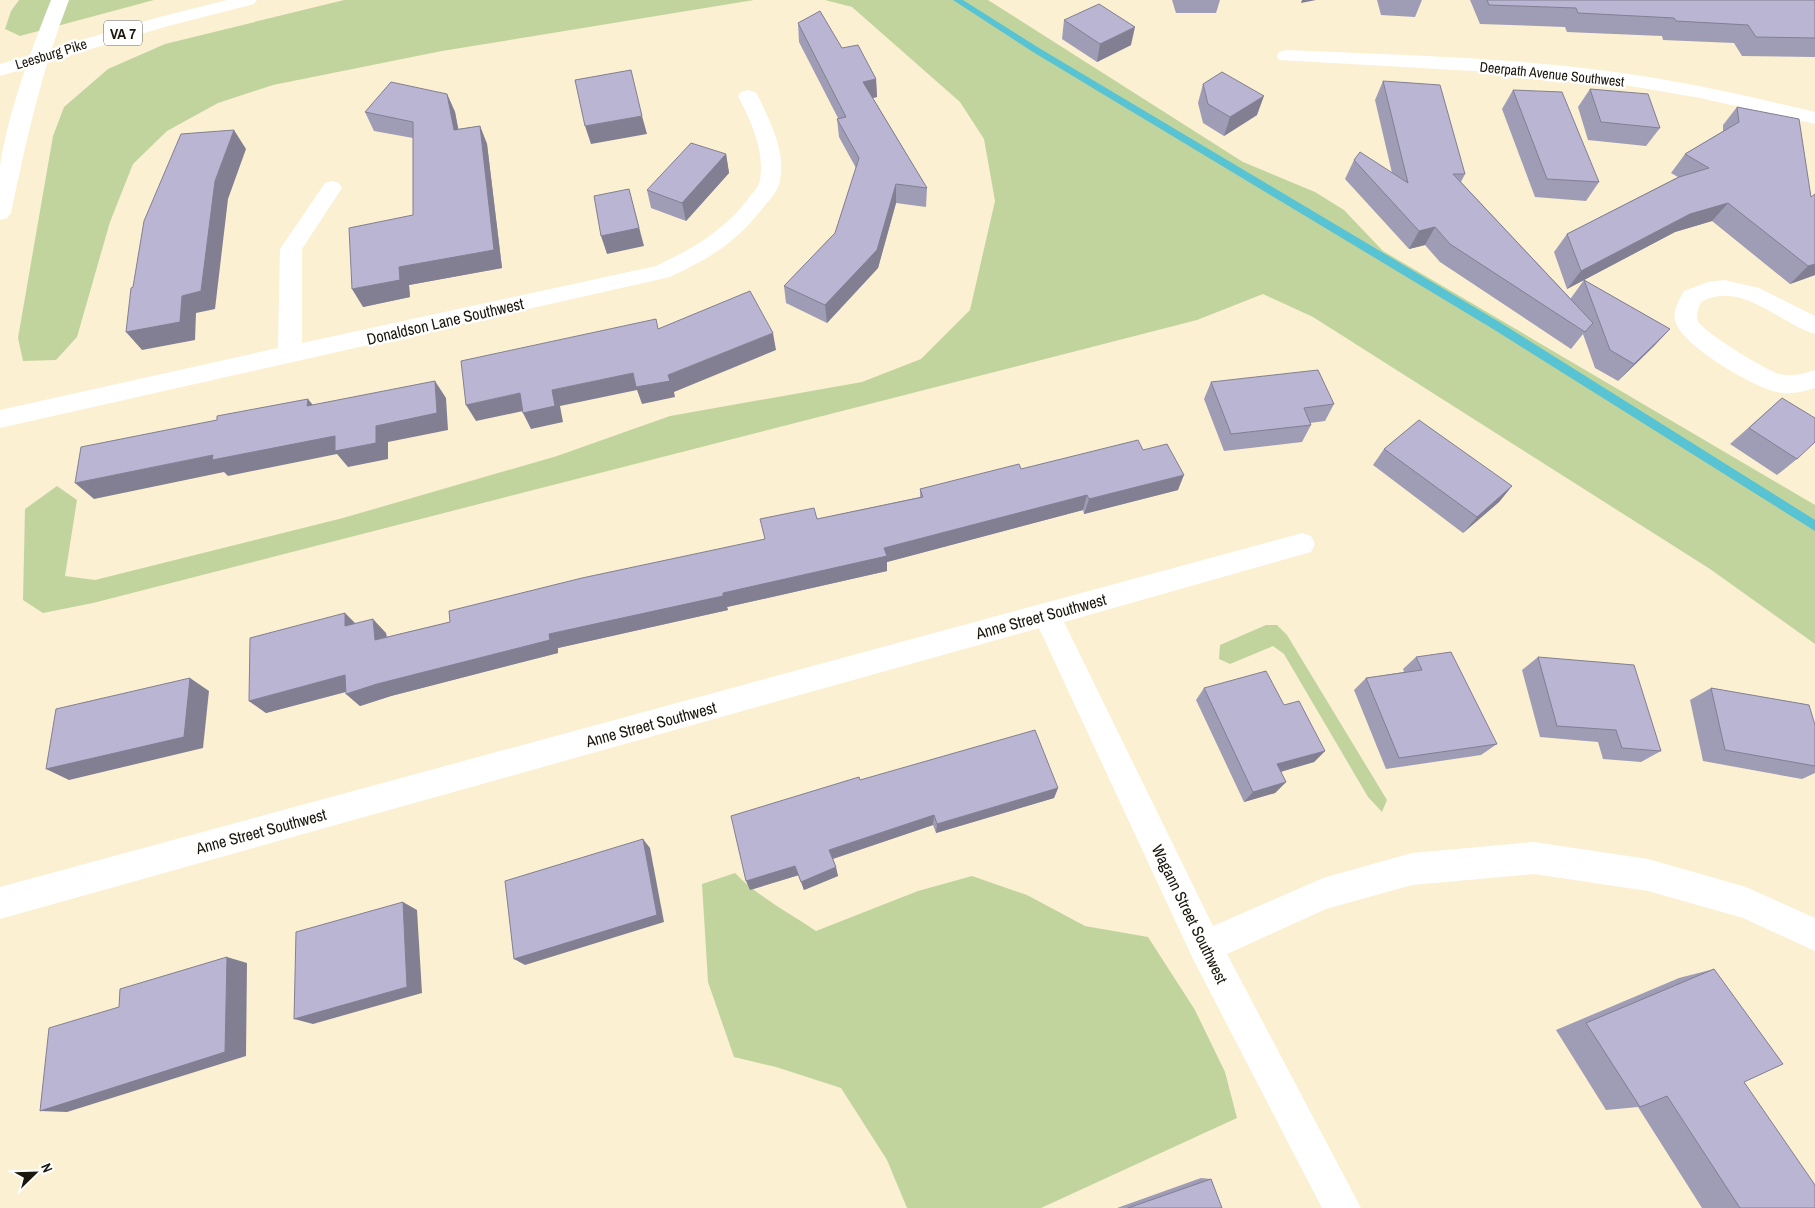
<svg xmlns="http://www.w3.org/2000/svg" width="1815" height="1208" font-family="'Archivo Narrow',sans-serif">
<rect width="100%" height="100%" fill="#fbf0d2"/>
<!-- green -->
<g fill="#c2d49e">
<polygon points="19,0 154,0 20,36 5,29 11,11"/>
<polygon points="344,0 754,0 442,51 273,85 218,103 167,131 133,164 110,222 77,337 56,360 23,361 18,338 53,136 64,107 108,69 165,44"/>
<polygon points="825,0 988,0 1243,162 1315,192 1344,210 1383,251 1815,505 1815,644 1710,569 1313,317 1263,294 1197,320 93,603 43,613 23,600 25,509 57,486 77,500 65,576 95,580 343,518 557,456 670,416 862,382 921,359 970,310 995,201 984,139 960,102 852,7"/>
<polygon points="1266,625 1277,625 1287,635 1387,800 1382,812 1368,797 1284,654 1273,646 1230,664 1219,659 1220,645"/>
<path d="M735,873C757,896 789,913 816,931L918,891L972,876L1027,895L1085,926L1148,937L1195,1010L1225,1072L1237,1118L1041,1208H907L887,1160L841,1088L776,1067L734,1057L708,982L702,884Z"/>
</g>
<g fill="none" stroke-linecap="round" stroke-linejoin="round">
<!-- stream -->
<polygon fill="#57c3d3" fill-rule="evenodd" points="953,0 963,0 1039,48 1501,323 1815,520 1815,531 1493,329 1033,52"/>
<!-- street -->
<g fill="#fff" fill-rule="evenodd">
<path d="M1286,50C1395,55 1506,57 1615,72C1682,81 1749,96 1815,112V124L1700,98L1613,83L1510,73L1279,60L1277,56L1279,52Z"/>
<path d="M748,90L755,92L758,96C770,122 786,151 780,180C779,189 772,197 767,203C736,243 714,256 670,277L0,428V410L278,348L280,249L325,183L332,181L339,183L342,188L302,249V343L656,266C692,249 724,231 748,199C752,193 759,187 760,180C765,150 751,122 738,96L741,92Z"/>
<path d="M1724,280L1759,288L1815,316V334C1778,323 1742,280 1701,302C1699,307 1695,315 1698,321C1702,331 1768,372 1780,374C1792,377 1804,374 1815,370V388C1802,392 1790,395 1777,392C1753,387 1680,345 1675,320C1673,310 1679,300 1684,291L1708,282Z"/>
<polygon points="1302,533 1311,536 1315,544 1311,552 1064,622 1213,926 1323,878 1412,853 1534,842 1648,859 1746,887 1815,918 1815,951 1743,918 1648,891 1534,874 1412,885 1326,909 1227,954 1361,1208 1322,1208 1193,959 1039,628 0,919 0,887"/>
</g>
<!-- secondary -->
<path fill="#fff" fill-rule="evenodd" d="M51,0H69C42,69 26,141 11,213L7,218L0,220C0,203 0,183 0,166C9,110 30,53 51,0Z"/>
<!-- highway -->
<polygon fill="#fff" fill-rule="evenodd" points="227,0 257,0 254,4 168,26 0,76 0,64 156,18"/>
</g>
<!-- wall -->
<g fill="#9f9cb5">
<polygon points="1172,0 1220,0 1216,13 1176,13"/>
<polygon points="1377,0 1422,0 1415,17 1381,15"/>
<polygon points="1470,0 1815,0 1815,57 1742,56 1734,43 1663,40 1662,36 1567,32 1565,27 1480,24"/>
<polygon points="1064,20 1131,45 1097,62 1062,39"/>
<polygon points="798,23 842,48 876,79 877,97 873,98 927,188 926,207 896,203 878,268 827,323 786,303 784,286 835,233 856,168 839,137 837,119 838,118 799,42"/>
<polygon points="1383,81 1465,174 1461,182 1571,299 1571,298 1584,280 1670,329 1654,346 1618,381 1595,368 1583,334 1571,349 1440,262 1425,245 1409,249 1345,179 1354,160 1392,173 1375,100"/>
<polygon points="1203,84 1257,115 1224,136 1203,123 1198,103"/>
<polygon points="1590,89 1660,128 1646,146 1588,140 1578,107"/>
<polygon points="1513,90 1599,182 1586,201 1535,197 1502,109"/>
<polygon points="447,94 455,112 458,129 480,126 487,144 502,268 409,285 410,297 363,307 413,215 413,138 374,131 365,112"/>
<polygon points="1737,107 1815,275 1790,284 1712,221 1675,232 1567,289 1554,252 1567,234 1678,177 1671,173 1685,154 1723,131 1723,125"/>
<polygon points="726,154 729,173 686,221 651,208 647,190"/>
<polygon points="1211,382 1334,404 1325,421 1310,423 1311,425 1302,442 1224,451 1204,399"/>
<polygon points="1782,398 1797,459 1777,475 1730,444"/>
<polygon points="1384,449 1512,486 1499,502 1463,533 1373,465"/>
<polygon points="1143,450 1178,490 1084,514 1083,510 887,562 887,571 727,607 728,610 558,648 558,653 391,696 360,706 346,694 346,692 266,713 249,701 356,624 386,633 387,637 450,622 765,539 817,519 920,497 920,489 1021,469"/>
<polygon points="1416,657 1497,744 1481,755 1386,769 1354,690 1366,678 1404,672 1403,669"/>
<polygon points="1538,657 1661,751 1641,762 1603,759 1598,742 1540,737 1522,670"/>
<polygon points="1204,688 1284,705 1325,751 1314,762 1281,772 1286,782 1275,793 1244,802 1196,700"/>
<polygon points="1711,688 1815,725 1815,773 1802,779 1703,761 1690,700"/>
<polygon points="860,780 1058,788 1054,798 936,833 933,825 833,859 838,876 804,890 799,875 750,890"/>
<polygon points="1714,969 1744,1082 1815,1208 1702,1208 1638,1107 1606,1110 1556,1030 1679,978"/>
<polygon points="1201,1178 1211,1179 1222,1208 1117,1208"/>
</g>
<!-- shaded-wall -->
<g fill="#827f93">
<polygon points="1302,0 1316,0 1301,3"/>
<polygon points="1135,27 1131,45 1097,62 1100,44"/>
<polygon points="876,79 877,97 863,100 863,82"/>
<polygon points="447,94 455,112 462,148 454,130"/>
<polygon points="1264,96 1257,115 1224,136 1230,117"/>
<polygon points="642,116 647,134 591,144 585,126"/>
<polygon points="480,126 487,144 502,268 409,285 410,297 363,307 352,289 399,267"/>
<polygon points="234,130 246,149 228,199 215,309 196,313 195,340 142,350 126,332 182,296 215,181"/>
<polygon points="726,154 729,173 686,221 682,203"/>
<polygon points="896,184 896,203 878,268 827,323 825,305"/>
<polygon points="629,189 644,246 607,254 601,236"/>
<polygon points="1728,203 1712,221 1675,232 1567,289 1581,271 1690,214"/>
<polygon points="1435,227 1425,245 1409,249 1419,231"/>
<polygon points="1815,264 1815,275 1790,284 1808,266"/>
<polygon points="1670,329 1654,346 1618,381 1634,364"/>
<polygon points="773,333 776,350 674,392 675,397 642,404 637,390 560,406 563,422 531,429 523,413 552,390 633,373 668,375"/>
<polygon points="435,381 446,398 448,430 388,442 388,459 348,467 337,454 228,476 224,472 94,499 75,483 213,455 376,426"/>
<polygon points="520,393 528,410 476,421 466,405"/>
<polygon points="308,399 321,415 307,406"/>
<polygon points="1184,475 1178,490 1084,514 1089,499"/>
<polygon points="1512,486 1499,502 1463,533 1477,517"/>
<polygon points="1087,495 1083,510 887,562 887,571 727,607 728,610 558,648 558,653 391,696 360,706 346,694 377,684 549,634 723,593 884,548"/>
<polygon points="345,613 359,627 345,626"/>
<polygon points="373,619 386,633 388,653 375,640"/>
<polygon points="345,675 360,688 266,713 249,701"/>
<polygon points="190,678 209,691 203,748 69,780 46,769"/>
<polygon points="1325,751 1314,762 1268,775 1277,764"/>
<polygon points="1286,782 1275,793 1244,802 1253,792"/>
<polygon points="1058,788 1054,798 936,833 937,824"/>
<polygon points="934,815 933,825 832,859 829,850"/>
<polygon points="643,839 650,848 664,922 525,965 514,959"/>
<polygon points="795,866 799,875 750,890 746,881"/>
<polygon points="836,867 838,876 804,890 801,882"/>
<polygon points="403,902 417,910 422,993 313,1024 294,1019"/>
<polygon points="227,957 247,963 246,1056 67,1112 40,1111"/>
</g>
<!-- building -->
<g fill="#b9b5d2" stroke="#827f93">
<polygon points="1487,0 1815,0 1815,38 1756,37 1748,25 1676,21 1674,18 1578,13 1576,8 1489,5"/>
<polygon points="1099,4 1135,27 1100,44 1064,20"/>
<polygon points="820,11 842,48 858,45 876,79 863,82 927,188 896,184 877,250 825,305 784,286 835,233 859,158 837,119 846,117 798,23"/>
<polygon points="631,70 642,116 585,126 575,80"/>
<polygon points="1222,72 1264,96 1230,117 1208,104 1203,84"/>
<polygon points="1383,81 1440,85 1465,174 1453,174 1593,323 1585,332 1450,244 1435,227 1419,231 1354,160 1360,152 1408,183"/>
<polygon points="391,82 447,94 454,130 480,126 494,250 399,267 400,280 352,289 349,228 413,215 413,122 365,112"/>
<polygon points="1590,89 1648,94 1660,128 1601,122"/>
<polygon points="1513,90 1562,92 1599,182 1547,179"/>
<polygon points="1737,107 1799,119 1811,197 1815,194 1815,264 1808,266 1728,203 1690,214 1581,271 1567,234 1679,177 1709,168 1685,154 1739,122"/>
<polygon points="234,130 215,181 201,291 182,296 180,322 126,332 131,288 133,287 144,221 181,134"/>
<polygon points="691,143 726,154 682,203 647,190"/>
<polygon points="629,189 639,228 601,236 594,196"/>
<polygon points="1584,280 1670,329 1634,364 1610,350"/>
<polygon points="750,291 773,333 668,375 670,381 636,387 633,373 552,390 555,406 523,413 520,393 466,405 461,361 656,319 658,329"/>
<polygon points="1318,370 1334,404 1304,408 1311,425 1231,434 1211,382"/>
<polygon points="435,381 437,413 376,426 376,443 335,451 335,436 212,460 213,455 75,483 81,447 217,420 217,416 308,399 307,406"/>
<polygon points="1782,398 1815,418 1815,442 1797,459 1749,428"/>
<polygon points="1419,420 1512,486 1477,517 1384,449"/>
<polygon points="1138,440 1143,450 1167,444 1184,475 1089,499 1087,495 884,548 887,556 723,593 723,596 549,634 550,640 377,684 346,694 345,675 249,701 250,638 345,613 345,626 373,619 375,640 450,622 449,611 582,578 765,539 760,519 814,508 817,519 923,497 920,489 1019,464 1021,469"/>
<polygon points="1451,652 1497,744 1399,758 1366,678 1422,670 1416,657"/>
<polygon points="1538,657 1634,665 1661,751 1622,748 1616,730 1557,726"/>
<polygon points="1266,671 1284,705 1299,701 1325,751 1277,764 1286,782 1253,792 1204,688"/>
<polygon points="190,678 184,737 46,769 56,709"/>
<polygon points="1711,688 1809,705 1815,725 1815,766 1725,750"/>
<polygon points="1035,730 1058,788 937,824 934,815 829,850 836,867 801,882 795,866 746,881 731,816 859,777 860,780"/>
<polygon points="643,839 657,915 514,959 505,881"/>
<polygon points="403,902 407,987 294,1019 296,932"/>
<polygon points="227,957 225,1052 40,1111 49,1028 119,1007 120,989"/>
<polygon points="1714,969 1783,1064 1744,1082 1815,1185 1815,1208 1740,1208 1667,1096 1640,1107 1586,1023"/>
<polygon points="1211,1179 1222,1208 1128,1208"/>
</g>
<g text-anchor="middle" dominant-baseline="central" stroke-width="5" stroke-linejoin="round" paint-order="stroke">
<!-- far-street labels -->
<g font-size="14" fill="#1b170d" stroke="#fff">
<text transform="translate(51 54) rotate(-17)">Leesburg Pike</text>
<text transform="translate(1552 74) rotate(6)">Deerpath Avenue Southwest</text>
</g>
<!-- shield labels -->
<rect fill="#fff" stroke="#5f5d56" stroke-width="1" x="104" y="20.5" width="38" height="25" rx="4"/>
<g font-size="15" font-weight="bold" fill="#1b170d">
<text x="123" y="33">VA 7</text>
</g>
<!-- street labels -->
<g font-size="16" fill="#1b170d" stroke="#fff">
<text transform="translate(445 321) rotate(-13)">Donaldson Lane Southwest</text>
<text transform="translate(1041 616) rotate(-15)">Anne Street Southwest</text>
<text transform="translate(651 724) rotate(-15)">Anne Street Southwest</text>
<text transform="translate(261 831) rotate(-15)">Anne Street Southwest</text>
<text transform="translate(1190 914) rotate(64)">Wagann Street Southwest</text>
</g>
</g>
<!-- north arrow -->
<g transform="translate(35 1173) rotate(67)" stroke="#ffffff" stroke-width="4" paint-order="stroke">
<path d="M0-4L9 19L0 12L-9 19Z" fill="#1b170d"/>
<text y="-8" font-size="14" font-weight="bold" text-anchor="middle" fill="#1b170d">N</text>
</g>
</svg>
